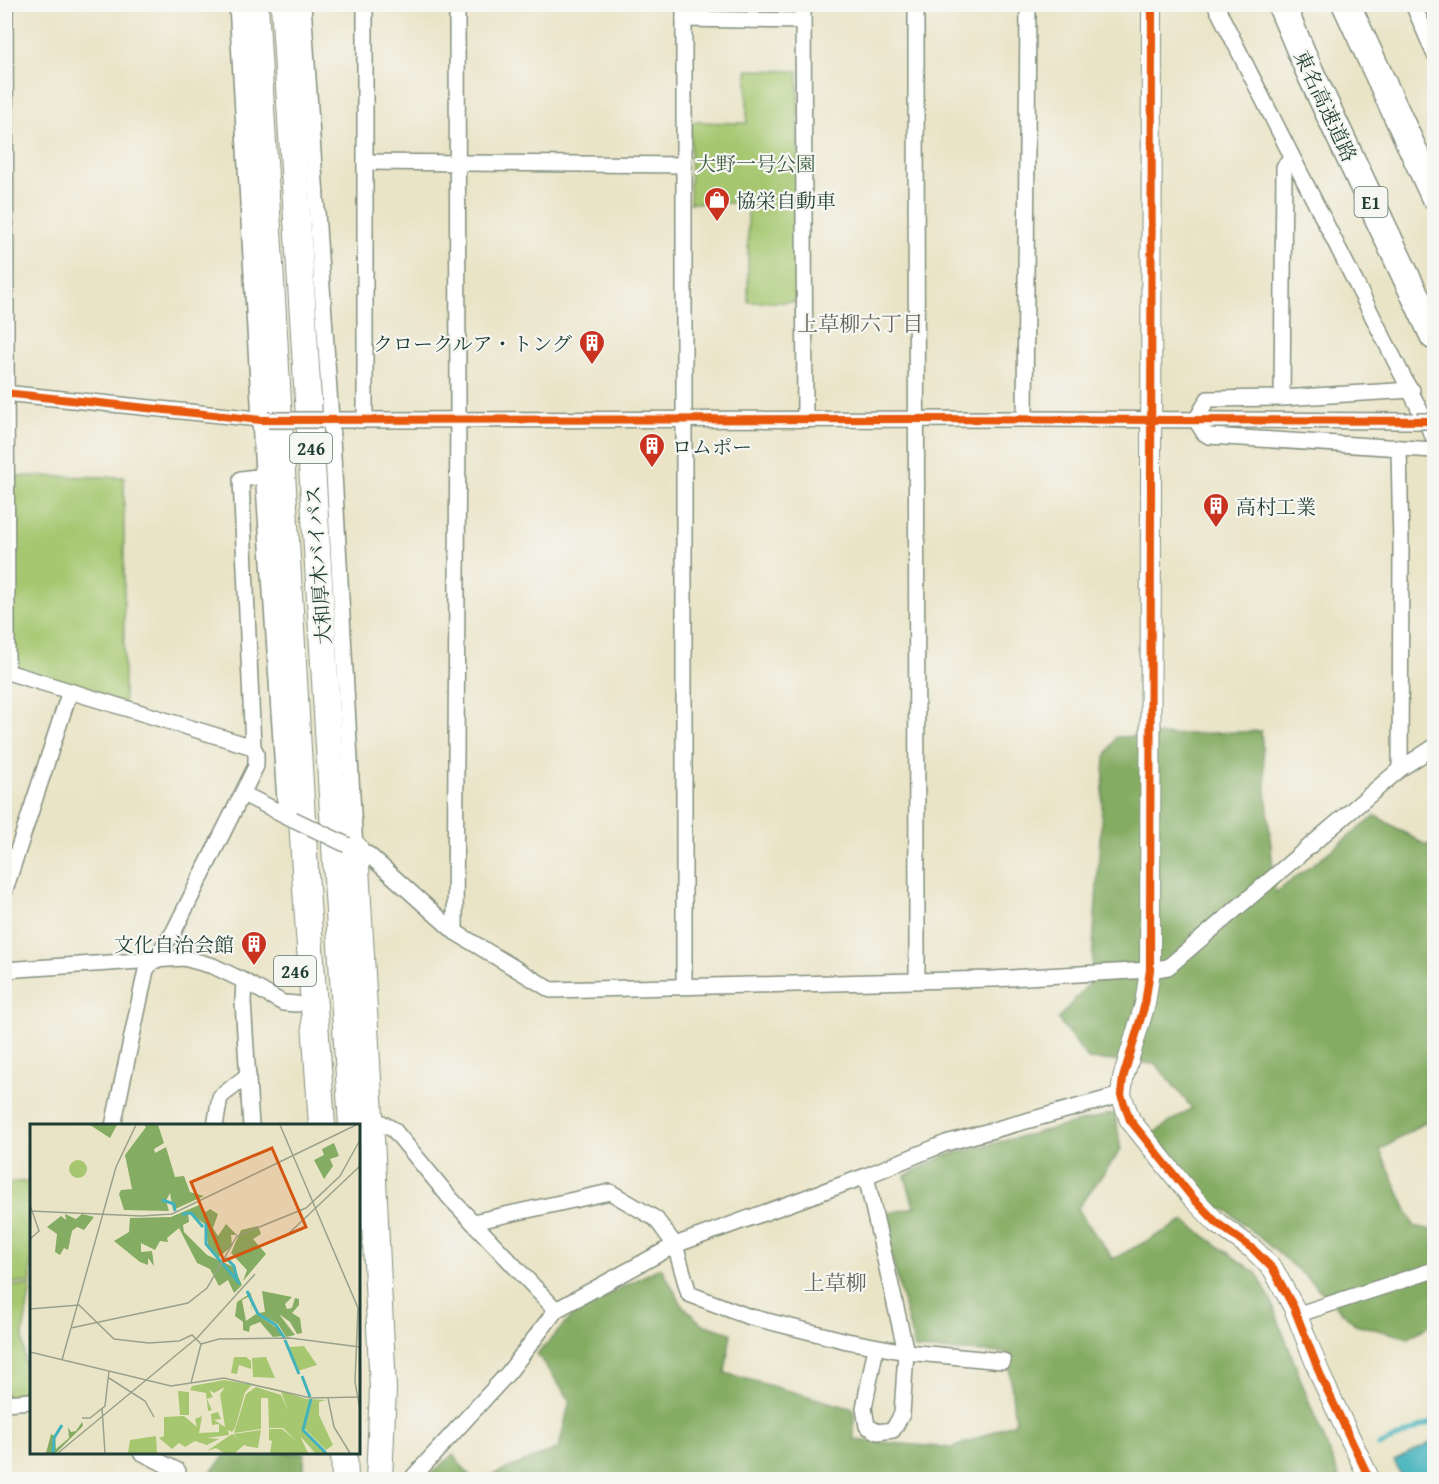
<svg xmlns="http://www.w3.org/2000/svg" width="1439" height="1484" font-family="'Gentium Book Plus','Noto Serif JP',serif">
<rect width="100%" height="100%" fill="#f6f6f2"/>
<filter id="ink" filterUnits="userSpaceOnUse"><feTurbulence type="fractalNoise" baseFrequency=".0167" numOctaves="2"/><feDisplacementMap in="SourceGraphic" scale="12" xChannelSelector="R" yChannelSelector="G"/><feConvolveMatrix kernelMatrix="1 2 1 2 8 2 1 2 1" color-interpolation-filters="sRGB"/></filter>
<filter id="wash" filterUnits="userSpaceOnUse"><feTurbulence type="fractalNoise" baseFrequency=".008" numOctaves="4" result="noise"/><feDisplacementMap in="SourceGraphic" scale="24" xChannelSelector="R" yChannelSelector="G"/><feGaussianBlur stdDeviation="1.35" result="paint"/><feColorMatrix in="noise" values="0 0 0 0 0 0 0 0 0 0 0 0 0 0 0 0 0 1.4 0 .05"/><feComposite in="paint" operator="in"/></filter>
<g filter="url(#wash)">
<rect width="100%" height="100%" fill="#eae4c7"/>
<!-- green -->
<g fill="#a6c770" stroke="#628252" stroke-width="1.5">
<polygon points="747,70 798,71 799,302 748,302 748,203 690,203 691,122 747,123"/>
<polygon points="11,476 124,477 124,704 12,671"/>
<polygon points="31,1181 31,1283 5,1283 5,1183"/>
<polygon points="5,1286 31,1286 23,1334 26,1386 19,1395 5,1396"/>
</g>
<!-- forest -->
<g fill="#84ac62" stroke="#52744b" stroke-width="1.5">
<polygon points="1261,731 1275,893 1376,816 1427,846 1434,839 1434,1117 1380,1150 1414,1226 1434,1230 1434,1322 1409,1338 1355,1324 1304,1275 1228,1211 1211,1206 1152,1134 1192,1108 1156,1064 1088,1059 1058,1019 1091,981 1105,758 1116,737"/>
<polygon points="1115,1113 1121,1150 1077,1209 1113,1259 1184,1221 1257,1274 1272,1303 1311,1407 1340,1479 479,1480 559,1448 570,1400 537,1354 576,1312 661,1267 682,1305 702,1324 731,1333 725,1373 854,1409 854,1440 952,1448 1015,1423 1008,1353 915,1349 881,1215 914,1207 905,1176 944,1156"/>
<polygon points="228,1452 304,1453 304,1479 205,1479"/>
<polygon points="453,1455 473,1479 425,1479"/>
</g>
<!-- water -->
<polygon fill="#42b2bb" stroke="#307878" stroke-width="1.5" points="1434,1441 1434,1479 1403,1479 1394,1461"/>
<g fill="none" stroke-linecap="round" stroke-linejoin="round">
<!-- stream -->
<polyline stroke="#42b2bb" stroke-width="5" points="1379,1446 1434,1421"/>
</g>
</g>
<g filter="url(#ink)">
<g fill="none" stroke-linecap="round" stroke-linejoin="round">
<defs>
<g id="minor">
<polyline points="5,4 7,672"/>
<polyline points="237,4 262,456 286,816"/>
<polyline points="303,4 331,420 355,849"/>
<polyline points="803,4 805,420"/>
<polyline points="916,4 917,980"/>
<polyline points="1215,4 1434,438"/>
<polyline points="1413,4 1434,53"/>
<polyline points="684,19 803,21"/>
<polyline points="365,162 684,165"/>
<polyline points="4,393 268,420"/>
<polyline points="1282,398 1284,167 1292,158"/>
<polyline points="365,419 365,4"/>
<polyline points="1025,419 1028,4"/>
<polyline points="322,420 1025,419 1416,421"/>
<polyline points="1196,420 1204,433 1209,436 1434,450"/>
<polyline points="1196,420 1208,399 1282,398 1412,390"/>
<polyline points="1399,448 1401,545 1400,769"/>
<polyline points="4,671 253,747"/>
<polyline points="243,794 293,819"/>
<polyline points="350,846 369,855 455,932 551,990 993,979 1150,970 1168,967 1400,769 1434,747"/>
<polyline points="4,893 70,691"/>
<polyline points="455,932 458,407 457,4"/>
<polyline points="4,970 184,958 213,966 244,981 283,1003 297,1004"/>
<polyline points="244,981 243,1002 251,1126"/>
<polyline points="684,985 684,4"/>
<polyline points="370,1116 394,1130 450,1198 556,1310 675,1245 866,1176 946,1143 1121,1095"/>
<polyline points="113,1126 146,970 173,933 256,766 256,753 253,747 241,479 264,476"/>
<polyline points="215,1126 220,1097 248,1075"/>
<polyline points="866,1176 906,1352 902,1414 893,1430 878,1432 867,1426 864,1408 876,1347"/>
<polyline points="473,1222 610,1192 656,1219 675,1245 689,1294 747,1316 847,1341 906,1352 1003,1361"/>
<polyline points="1296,1315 1434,1270"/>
<polyline points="4,1403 32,1401"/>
<polyline points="141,1452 178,1471"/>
<polyline points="413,1477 509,1372 556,1310"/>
</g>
<polyline id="tertiary" points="1152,4 1150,970 1145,1004 1123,1078 1121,1095 1130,1120 1192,1197 1217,1223 1253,1249 1273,1269 1294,1308 1322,1379 1370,1480"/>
<g id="trunk">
<polyline points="255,4 306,888 322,1126"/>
<polyline points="284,4 352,1126"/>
<polyline points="355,849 370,1116 383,1389 379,1480"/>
<polyline points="344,1452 345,1480"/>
</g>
<g id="motorway">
<polyline points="1281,4 1308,68 1434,336"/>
<polyline points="1346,4 1434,195"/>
</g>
</defs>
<!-- minor casing -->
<use href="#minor" stroke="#84907e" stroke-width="18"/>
<!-- tertiary casing -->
<use href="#tertiary" stroke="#84907e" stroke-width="22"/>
<!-- trunk casing -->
<use href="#trunk" stroke="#84907e" stroke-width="28"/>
<!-- motorway casing -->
<use href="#motorway" stroke="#84907e" stroke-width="30"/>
<!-- minor -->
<use href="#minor" stroke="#fff" stroke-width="15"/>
<!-- tertiary -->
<use href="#tertiary" stroke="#fff" stroke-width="20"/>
<!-- trunk -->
<use href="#trunk" stroke="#fff" stroke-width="26"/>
<!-- motorway -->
<use href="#motorway" stroke="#fff" stroke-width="27"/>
<defs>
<g id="minor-bridge">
<polyline points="268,420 322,420"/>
<polyline points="1416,421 1434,421"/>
<polyline points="293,819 347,845"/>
</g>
</defs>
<!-- minor-bridge casing -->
<use href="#minor-bridge" stroke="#84907e" stroke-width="18" stroke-linecap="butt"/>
<!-- minor-bridge -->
<use href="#minor-bridge" stroke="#fff" stroke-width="15"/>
<defs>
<g id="cycleway">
<polyline points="1152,4 1150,970 1145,1004 1123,1078 1121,1095 1130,1120 1192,1197 1217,1223 1253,1249 1273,1269 1294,1308 1322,1379 1370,1480"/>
<polyline points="4,393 261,420 915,419 1434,421"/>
</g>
</defs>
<!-- cycleway casing -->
<use href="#cycleway" stroke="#f6f6f2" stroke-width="11"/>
<!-- cycleway -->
<use href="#cycleway" stroke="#e8590c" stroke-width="8"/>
</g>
</g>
<!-- icons -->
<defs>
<symbol id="shop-pin" viewBox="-11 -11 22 30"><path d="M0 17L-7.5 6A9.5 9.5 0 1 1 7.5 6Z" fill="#c8321e" stroke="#f6f6f2"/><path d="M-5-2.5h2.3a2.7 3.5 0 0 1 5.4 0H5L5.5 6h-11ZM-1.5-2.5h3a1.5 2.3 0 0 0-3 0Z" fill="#fff"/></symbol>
<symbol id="building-pin" viewBox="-11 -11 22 30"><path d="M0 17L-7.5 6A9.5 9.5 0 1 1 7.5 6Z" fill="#c8321e" stroke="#f6f6f2"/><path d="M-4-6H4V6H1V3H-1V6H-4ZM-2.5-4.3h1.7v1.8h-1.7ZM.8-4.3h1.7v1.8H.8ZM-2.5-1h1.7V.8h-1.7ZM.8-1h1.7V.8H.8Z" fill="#fff"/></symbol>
</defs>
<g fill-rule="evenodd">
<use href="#shop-pin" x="702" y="185" width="30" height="40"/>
<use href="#building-pin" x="577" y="328" width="30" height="40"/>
<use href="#building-pin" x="637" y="431" width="30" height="40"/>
<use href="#building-pin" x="1201" y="491" width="30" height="40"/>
<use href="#building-pin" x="239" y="929" width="30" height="40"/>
</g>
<g text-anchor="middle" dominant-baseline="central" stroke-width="4.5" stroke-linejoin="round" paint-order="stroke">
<!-- shield labels -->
<g fill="#f6f6f2" stroke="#60746d" stroke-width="1.5">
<rect x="1354.5" y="187" width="33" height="30" rx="4.5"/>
<rect x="290" y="433" width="42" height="30" rx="4.5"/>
<rect x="274" y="956" width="42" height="30" rx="4.5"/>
</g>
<g font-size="18" font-weight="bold" fill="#1f3d34">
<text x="1371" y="202">E1</text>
<text x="311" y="448">246</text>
<text x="295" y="971">246</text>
</g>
<!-- street labels -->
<g font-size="20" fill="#1f3d34" stroke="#f6f6f2">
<text transform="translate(1326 106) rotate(65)">東名高速道路</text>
<text transform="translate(318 565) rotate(-94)">大和厚木バイパス</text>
</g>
<!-- park labels -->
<g font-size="20" fill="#416043" stroke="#f6f6f2">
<text x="756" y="163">大野一号公園</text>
</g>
<!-- poi labels -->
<g font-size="20" fill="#1f3d34" stroke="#f6f6f2" text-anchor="start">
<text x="736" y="200">協栄自動車</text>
<text x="572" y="343" text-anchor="end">クロークルア・トング</text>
<text x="672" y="446">ロムポー</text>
<text x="1236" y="506">高村工業</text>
<text x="234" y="944" text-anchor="end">文化自治会館</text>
</g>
<!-- neighbourhood labels -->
<g font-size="21" fill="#666759" stroke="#f6f6f2">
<text x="860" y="323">上草柳六丁目</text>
<text x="835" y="1282">上草柳</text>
</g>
</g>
<!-- overview -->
<g transform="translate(30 1124)">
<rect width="330" height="330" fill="#eae4c7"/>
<path d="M39 45a9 9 0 1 1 18 0a9 9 0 1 1-18 0ZM274,222L287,241L268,247L259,223ZM204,233H216L221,237V245L209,241L207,250L201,249ZM236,233L245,254L223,253L222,234ZM194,256L242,264L277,275L296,276L289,278V291L303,321L296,326L274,304L282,277L272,306L295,329H285L270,312V316L251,268L222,261L215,268L205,304L202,308L198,306L199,311L177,314L189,315L177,321L165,317L155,323L149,319L142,325L129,314L134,312V293L154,292L167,303L165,295L172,292L169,309L189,308V300L182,301L181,290L188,288L191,295L184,296L195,303L190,270L195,263L184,269L179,266L183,273L177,275L182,286L178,287L176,269L160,266L162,262ZM226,263L251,271L278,329H240L242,317L239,316V305H252L267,317L253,304H239L238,274H231V305L204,309L216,270ZM148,267L159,268V291H150ZM231,306L228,324L216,322L203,310ZM202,310L215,320L205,329H194L186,324L177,327ZM126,312L127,329H98L100,316Z" fill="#a6c770"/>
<path d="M60,1H87L80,14ZM114,1H128L134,19L124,25L125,29L136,23L145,53L154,52L160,68L174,72L143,86L140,69L136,77L139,87L94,86L89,70L91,66L102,65L95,31L116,3ZM304,19L309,32L300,35L303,42L294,55L284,36L294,31L292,25ZM169,81L176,88L180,85L188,90L183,104L188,112L196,100L207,111H201L202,122L188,134L178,122L176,101L158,88L159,98L153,101L154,108L177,131L204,143L212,161L204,169L198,156L189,162L180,145L167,139L149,104L137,114L138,118L130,117L125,126L111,119V128L122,127L124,142L118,134V141L110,138L84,117L99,108L100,94L141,93ZM35,90L46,95L52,90L64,93L54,106L47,103L42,107L38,126L34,124L30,131L25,128L27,110L17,103L31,92L36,96ZM228,102L231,110L223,115L236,130L213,157L217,146L201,129L211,106ZM232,167L262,173L255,180L257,185L262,184L265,174L269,175V181L262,189L270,194L272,209L267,210L260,198L249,190L265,211L256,213L248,200L228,189L235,188ZM221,169L222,188L220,172L212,176L216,197L226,190L250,206L252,212L243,213L230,198L220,202L219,208L213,206V198L205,192L207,178ZM52,298L53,301L52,303L26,329H16L21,310L25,312L26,325L39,314L38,303L41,308L46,307Z" fill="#84ac62"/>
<path fill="none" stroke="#42b2bb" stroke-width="3" d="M132,76L144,80L145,87M152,90L161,89L173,103M176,99V120L187,133M187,133L210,160M196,134L204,142L207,155M217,167L228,190L246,201L255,215M255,216L269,250M272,252L280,273M281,275L273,306L296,329M23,329L24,314L32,301"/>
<path fill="none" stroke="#99a18c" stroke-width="1.5" d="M250,1L328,184L325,258L330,286M0,81L9,107L0,115M0,87L111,92L142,90L326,1M255,113L330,42M0,185L49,181L84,215L119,219L149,217L162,211L171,220M41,204L158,179L177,164L207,112L276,84L310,52L330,16M171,220L189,215L260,214L330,223M0,228L141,262L194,254L281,274L330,273M32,236L86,43L106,1M79,254L115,277L124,293M161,259L171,220M298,274L304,303L320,329M72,284L75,329M52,294H60L75,282L79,247M28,329L168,213L225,150"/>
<path fill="#d45610" fill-opacity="0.15" stroke="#d45610" stroke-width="3" d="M242,24L276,103L194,137L161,58Z"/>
<rect width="330" height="330" fill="none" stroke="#1f3d34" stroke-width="3"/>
</g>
<!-- margin -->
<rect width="1439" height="1484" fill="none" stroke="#f6f6f2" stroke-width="24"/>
</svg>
